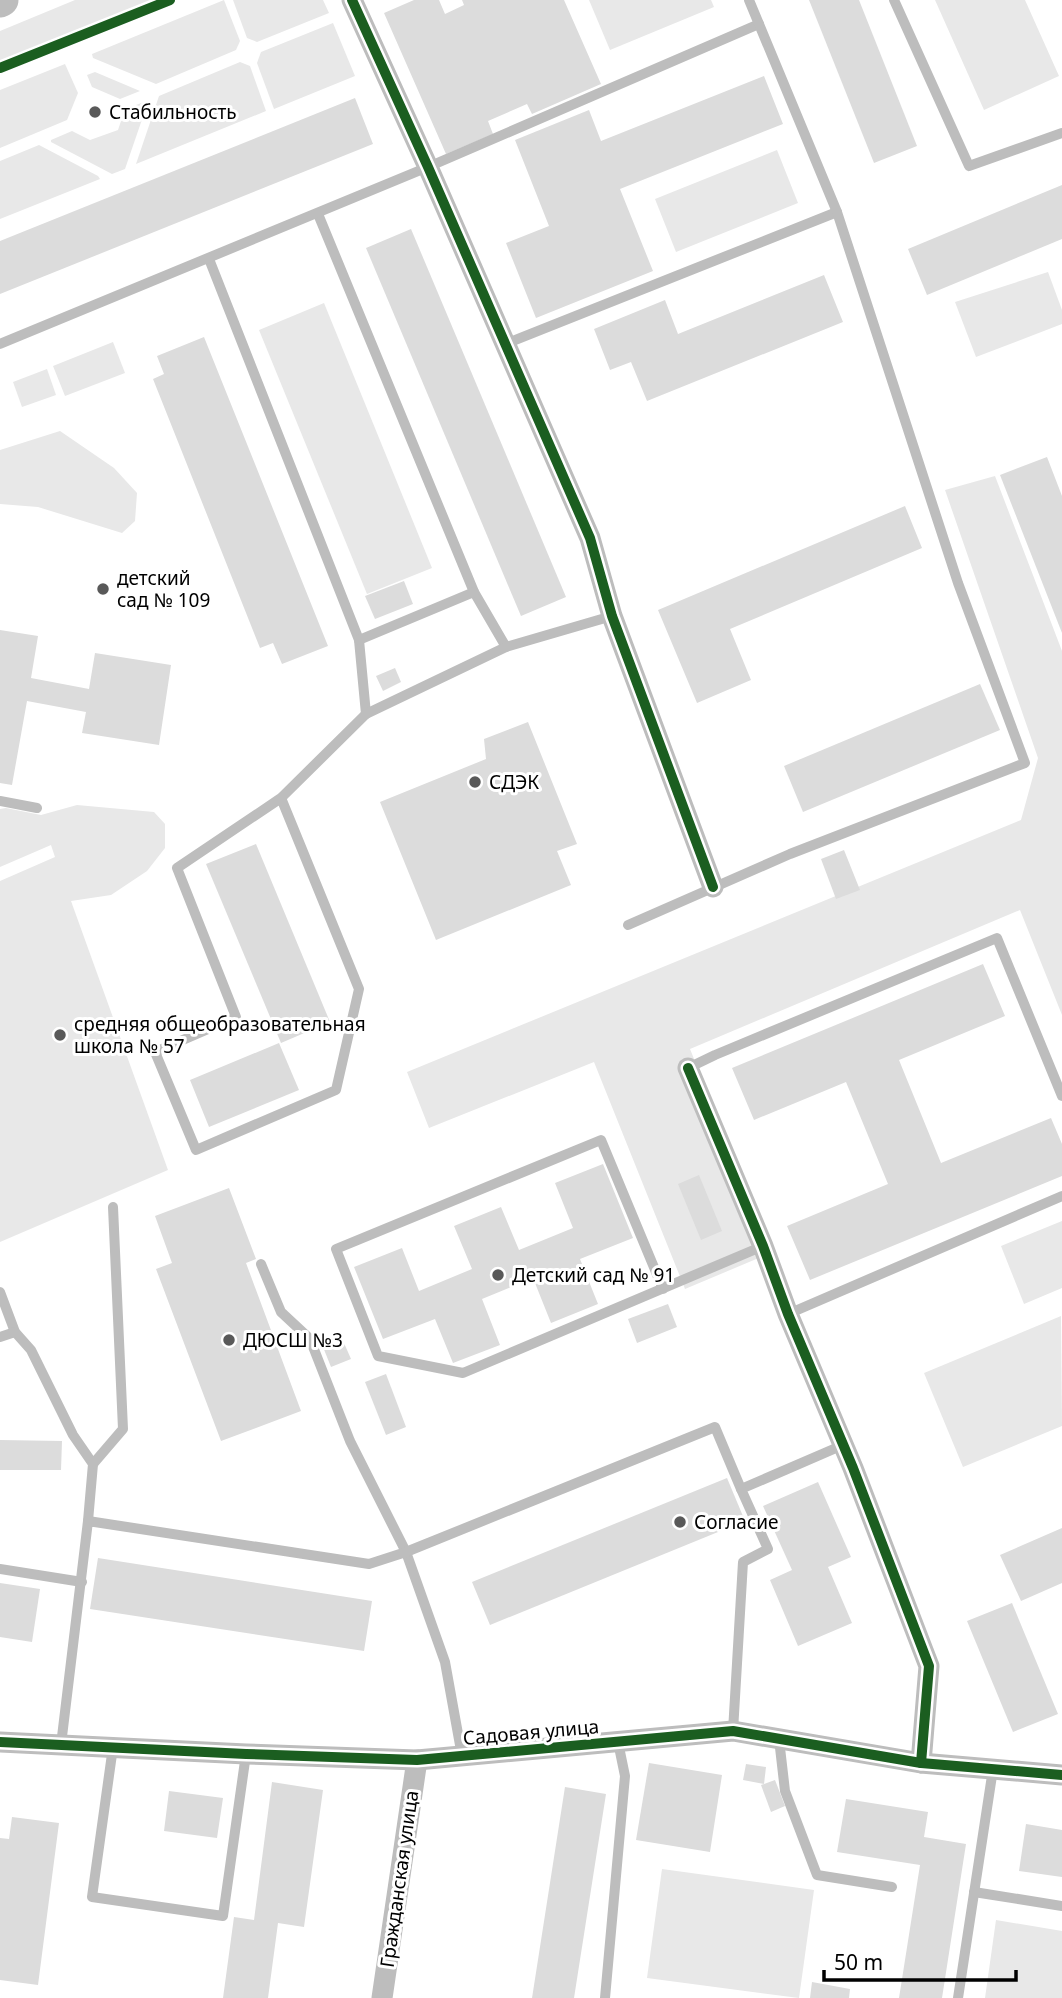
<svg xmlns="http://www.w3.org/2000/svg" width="1062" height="1998" font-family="'Noto Sans',sans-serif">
<rect width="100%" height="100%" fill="#fff"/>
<!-- green -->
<g fill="#e8e8e8">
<polygon points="75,0 160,0 0,63 0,31"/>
<polygon points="224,0 240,41 236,50 156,84 93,58 92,54"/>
<polygon points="233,0 323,0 329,13 257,42 247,38"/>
<polygon points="589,0 711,0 714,7 610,50"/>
<polygon points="935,0 1025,0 1059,76 984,110"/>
<polygon points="333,23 355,76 274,109 257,63 261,52"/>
<polygon points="240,62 250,66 266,111 136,164 159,96"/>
<polygon points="65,64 78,93 67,120 0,148 0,90"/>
<polygon points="95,72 140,91 120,99 92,87 87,75"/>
<polygon points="147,101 148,102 125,169 112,174 51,142 51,140 72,131 90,140 118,130 125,109"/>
<polygon points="39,145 98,176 100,179 0,219 0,161"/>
<polygon points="777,150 798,203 676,252 655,199"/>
<polygon points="1048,272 1062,310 1062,324 976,357 955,302"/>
<polygon points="324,303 432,568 367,594 259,330"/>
<polygon points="113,342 125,373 65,396 53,366"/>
<polygon points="47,369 56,395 22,407 13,382"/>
<polygon points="60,431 114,468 137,493 135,521 122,533 38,507 0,504 0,450"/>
<polygon points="995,476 1062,651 1062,1015 1020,910 690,1049 773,1252 685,1289 594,1062 429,1128 407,1072 1021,820 1038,758 945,490"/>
<polygon points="77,805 154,812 165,824 165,848 147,871 111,895 71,901 168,1170 0,1242 0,881 55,857 51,845 0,867 0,809 6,808 41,815"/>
<polygon points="1062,1221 1062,1288 1024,1304 1001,1246"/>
<polygon points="1061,1316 1062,1426 963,1467 924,1373"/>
<polygon points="662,1869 814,1890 799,1998 647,1978"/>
<polygon points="996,1920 1062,1931 1062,1998 985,1998"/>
</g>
<!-- building -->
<g fill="#dcdcdc">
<polygon points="414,0 439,0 445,14 464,5 462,0 564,0 601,84 532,114 527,104 488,121 493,134 446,154 384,13"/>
<polygon points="809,0 859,0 917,146 874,163"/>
<polygon points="764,76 783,124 620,189 653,271 536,318 506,243 549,226 515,140 589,110 601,141"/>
<polygon points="355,98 373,144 0,294 0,241"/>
<polygon points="1062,185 1062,239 927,295 908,249"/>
<polygon points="411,229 566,597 521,616 366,248"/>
<polygon points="824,275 843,322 647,401 631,362 610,370 594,329 665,300 678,334"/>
<polygon points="204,337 328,646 282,664 273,643 260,648 153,379 164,374 157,356"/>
<polygon points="1047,457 1062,496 1062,633 1000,475"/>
<polygon points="905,506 922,548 730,629 751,680 697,703 658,610"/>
<polygon points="404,581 413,604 375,619 365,596"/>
<polygon points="0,630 38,636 31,678 89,689 95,653 171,665 159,745 82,733 86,712 27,701 12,785 0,783"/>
<polygon points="395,668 401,682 383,691 376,676"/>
<polygon points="980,684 1000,730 803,812 784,766"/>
<polygon points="528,722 577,844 557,851 571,885 436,940 380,802 486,759 484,739"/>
<polygon points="256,844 330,1022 281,1043 206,864"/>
<polygon points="844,850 860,890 836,899 821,859"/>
<polygon points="983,964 1005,1016 899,1060 941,1163 1051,1118 1062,1144 1062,1176 810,1280 787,1226 888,1184 846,1082 754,1120 732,1068"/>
<polygon points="279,1043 299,1090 209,1127 190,1080"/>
<polygon points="603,1164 633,1238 580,1259 598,1304 551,1323 533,1278 482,1299 500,1345 453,1363 435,1319 383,1339 354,1267 402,1248 419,1291 472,1269 454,1226 501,1207 519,1250 573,1228 555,1183"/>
<polygon points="699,1175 722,1231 701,1240 678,1184"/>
<polygon points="229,1188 256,1259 246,1263 301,1411 221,1441 156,1269 172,1263 155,1216"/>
<polygon points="668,1304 677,1327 637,1343 628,1319"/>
<polygon points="340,1334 351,1359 331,1367 321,1342"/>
<polygon points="386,1374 406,1427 386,1435 365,1382"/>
<polygon points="0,1440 62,1441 61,1470 0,1470"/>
<polygon points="727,1478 745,1521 490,1625 472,1582"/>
<polygon points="818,1482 851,1557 828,1567 852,1623 798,1646 770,1580 792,1570 763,1506"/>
<polygon points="1062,1528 1062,1583 1021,1601 1000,1555"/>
<polygon points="98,1558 372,1601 364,1651 90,1609"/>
<polygon points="0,1583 40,1589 32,1642 0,1637"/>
<polygon points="1012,1603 1058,1714 1013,1732 967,1621"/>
<polygon points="649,1763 722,1775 710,1852 636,1840"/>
<polygon points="746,1764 766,1767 764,1784 743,1780"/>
<polygon points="775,1780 785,1806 771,1812 761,1785"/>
<polygon points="272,1782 323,1790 304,1927 278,1923 268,1998 223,1998 234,1917 254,1920"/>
<polygon points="565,1787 606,1794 574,1998 532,1998"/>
<polygon points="169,1791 223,1798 217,1838 164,1831"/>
<polygon points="846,1799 928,1812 924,1837 966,1844 942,1998 899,1998 920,1865 837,1852"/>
<polygon points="12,1817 59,1823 38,1985 0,1980 0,1838 9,1839"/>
<polygon points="1026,1824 1062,1830 1062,1877 1019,1871"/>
<polygon points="812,1982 850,1989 849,1998 810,1998"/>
</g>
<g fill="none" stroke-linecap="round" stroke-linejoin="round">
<!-- service -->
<g stroke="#bdbdbd" stroke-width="10">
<polyline points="894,0 969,166 1062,133"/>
<polyline points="318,214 474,592 506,647"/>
<polyline points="209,259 359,640 366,714"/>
<polyline points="0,344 428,167 759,24"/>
<polyline points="505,344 837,212"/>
<polyline points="359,640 474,592"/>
<polyline points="281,798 359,989 336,1090 196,1150 155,1052 236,1017 177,868 281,798 366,714 506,647 612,616"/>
<polyline points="0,801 37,808"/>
<polyline points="628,925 790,854 1025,763 958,583 837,212 749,0"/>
<polyline points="688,1068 715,1055 997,938 1062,1096"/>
<polyline points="261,1264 281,1312 310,1339 350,1441 406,1552 445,1662 462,1756"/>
<polyline points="663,1289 601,1140 336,1249 378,1356 463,1373 763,1246"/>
<polyline points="0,1292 15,1332 31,1350 73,1435 93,1464 88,1521"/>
<polyline points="788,1314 1062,1196"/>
<polyline points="0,1337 15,1332"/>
<polyline points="93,1464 123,1429 113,1207"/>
<polyline points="0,1569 82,1582"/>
<polyline points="733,1731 743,1562 768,1549 741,1489 843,1445"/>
<polyline points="779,1739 785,1791 817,1875 892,1887"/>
<polyline points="61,1745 88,1521 369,1564 406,1552 715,1427 741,1489"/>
<polyline points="113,1747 92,1897 223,1916 246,1754"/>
<polyline points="974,1892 1062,1906"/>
<polyline points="605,1998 625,1776 618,1742"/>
<polyline points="958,1998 993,1769"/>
</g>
<!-- minor -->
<g stroke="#bdbdbd" stroke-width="21">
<polyline points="352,0 428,167 590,538 612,616 713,887"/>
<polyline points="688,1068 763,1246 788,1314 853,1468 929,1666 921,1763"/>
<polyline points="0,1742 246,1754 417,1760 733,1731 921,1763 1062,1775"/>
<polyline points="382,1998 417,1760"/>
</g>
<!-- primary -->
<polyline stroke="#bdbdbd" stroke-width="33" points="0,1 2,0"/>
<defs>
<g id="cycleway">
<polyline points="352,0 428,167 590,538 612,616 713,887"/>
<polyline points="0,68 170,0"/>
<polyline points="688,1068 763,1246 788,1314 853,1468 929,1666 921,1763"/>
<polyline points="0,1742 246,1754 417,1760 733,1731 921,1763 1062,1775"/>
</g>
</defs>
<!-- cycleway casing -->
<use href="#cycleway" stroke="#fff" stroke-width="15"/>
<!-- cycleway -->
<use href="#cycleway" stroke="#1b5e20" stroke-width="10"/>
</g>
<!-- markers -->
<g fill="#595959" stroke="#fff" stroke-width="2.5">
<circle cx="95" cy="112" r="7"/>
<circle cx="103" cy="589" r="7"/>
<circle cx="475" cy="782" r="7"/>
<circle cx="60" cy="1035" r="7"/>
<circle cx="498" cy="1275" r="7"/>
<circle cx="229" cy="1340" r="7"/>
<circle cx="680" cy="1522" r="7"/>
</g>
<g text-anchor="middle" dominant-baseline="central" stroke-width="6" stroke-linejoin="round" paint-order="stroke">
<!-- poi labels -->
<g font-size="19" fill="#000" stroke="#fff" text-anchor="start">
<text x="109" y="112">Стабильность</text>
<text x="117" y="578">детский<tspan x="117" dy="22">сад № 109</tspan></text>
<text x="489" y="782">СДЭК</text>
<text x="74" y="1024">средняя общеобразовательная<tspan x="74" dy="22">школа № 57</tspan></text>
<text x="512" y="1275">Детский сад № 91</text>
<text x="243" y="1340">ДЮСШ №3</text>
<text x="694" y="1522">Согласие</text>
</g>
<!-- street labels -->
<g font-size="19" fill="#000" stroke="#fff">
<text transform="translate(531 1732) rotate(-5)">Садовая улица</text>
<text transform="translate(399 1879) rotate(-82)">Гражданская улица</text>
</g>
</g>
<!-- scale -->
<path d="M824 1970v10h192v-10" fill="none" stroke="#000000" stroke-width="3.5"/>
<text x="834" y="1970" font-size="21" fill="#000000" stroke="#ffffff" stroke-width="5" paint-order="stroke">50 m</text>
</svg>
